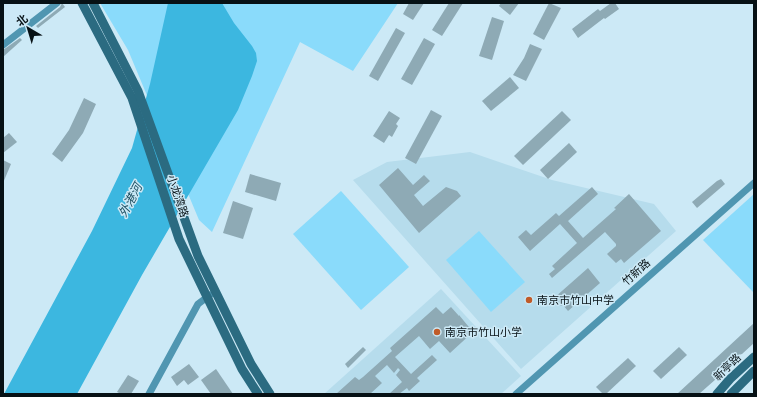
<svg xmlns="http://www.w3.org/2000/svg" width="757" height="397" font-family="Mulish,'Noto Sans SC',sans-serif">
<rect width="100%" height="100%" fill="#cce9f6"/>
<!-- built -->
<g fill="#b6dcec">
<polygon points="470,152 552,180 654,204 676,231 521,369 353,180 387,162"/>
<polygon points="441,289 521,376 501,394 324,394"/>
</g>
<!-- green -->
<g fill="#8adbfb">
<polygon points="100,3 398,3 353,71 300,42 212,232 199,220 128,50"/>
<polygon points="341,191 409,267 361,310 293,234"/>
<polygon points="754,194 754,293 703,240"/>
<polygon points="479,231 525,282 491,312 446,260"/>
</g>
<!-- water -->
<polygon fill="#3cb7e0" points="168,3 222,3 234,23 252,46 256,53 257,61 252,76 238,110 142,275 77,394 4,394 92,231 132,148 150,84"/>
<!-- building -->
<g fill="#8eaab5">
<polygon points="62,3 65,7 38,28 36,26 60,7"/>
<polygon points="409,3 424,3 413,20 403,14"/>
<polygon points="449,3 463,3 442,36 432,30"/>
<polygon points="501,3 519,3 510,15 499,6"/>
<polygon points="549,3 561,8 544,40 533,34"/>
<polygon points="611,3 615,3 619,9 605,19 604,18 578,38 572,29 598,9 600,11"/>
<polygon points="492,17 504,21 492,60 479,56"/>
<polygon points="396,28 405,33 378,81 369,76"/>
<polygon points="20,38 22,40 3,57 3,50"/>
<polygon points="424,38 435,44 412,85 401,79"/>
<polygon points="530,44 542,49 526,81 513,75 524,58"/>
<polygon points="510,77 519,88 491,111 482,101"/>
<polygon points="84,98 96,104 83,133 62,162 52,154 69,130"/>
<polygon points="431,110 442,116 416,164 405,158"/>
<polygon points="389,111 400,118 396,124 398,126 392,137 389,135 384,143 373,136"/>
<polygon points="562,111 571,120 523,165 514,156"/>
<polygon points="9,133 17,142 3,153 3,138"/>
<polygon points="569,143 577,152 548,179 540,170"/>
<polygon points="3,160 11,164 3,183"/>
<polygon points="398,168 413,185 424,175 430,181 414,195 423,206 446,187 457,191 461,196 419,233 379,185"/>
<polygon points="250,174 281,183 276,201 245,192"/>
<polygon points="721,179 725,184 697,208 692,202 717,181"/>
<polygon points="592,187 598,194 568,221 583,238 616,209 614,208 629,194 661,231 624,263 621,259 616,263 607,254 616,246 616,244 605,232 552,278 549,274 555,269 552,266 577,243 560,224 530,251 518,237 526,230 531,235 556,213 559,216"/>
<polygon points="233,201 253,208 243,239 223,233"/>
<polygon points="588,268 600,283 568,311 563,305 561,306 554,298"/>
<polygon points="436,307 443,314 451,307 459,316 459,315 473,332 450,353 439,341 430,349 419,336 395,357 411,374 432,355 437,360 417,378 420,381 409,391 407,388 399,394 389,394 402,382 396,375 400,370 398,368 394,373 387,365 375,376 382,383 370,394 336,394 355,377 359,380 363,377 392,351 390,348"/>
<polygon points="754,323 754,343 742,354 735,356 728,368 724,371 716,373 716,379 699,394 677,394"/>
<polygon points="363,347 366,350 348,368 345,364"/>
<polygon points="679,347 687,355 661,379 653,371"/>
<polygon points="628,358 636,366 606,394 603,394 596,387"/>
<polygon points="189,364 199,377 188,385 184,380 177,386 171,377"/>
<polygon points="216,369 233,394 211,394 201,380"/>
<polygon points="128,375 139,381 131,394 121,394 117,392"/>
</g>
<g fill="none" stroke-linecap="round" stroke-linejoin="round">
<!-- minor -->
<g stroke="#5096b1" stroke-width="7">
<polyline points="3,45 57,3"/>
<polyline points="149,394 198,304 210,295"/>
<polyline points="516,394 754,183"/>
</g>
<!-- secondary -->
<g stroke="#2b6b81" stroke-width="9">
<polyline points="82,3 132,98 179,239 242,369 258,394"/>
<polyline points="93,3 138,91 198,256 251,364 270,394"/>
<polyline points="717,394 730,379 754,357"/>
<polyline points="731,394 754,371"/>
</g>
</g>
<!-- markers -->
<g fill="#c05b28" stroke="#cce9f6" stroke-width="1.5">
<circle cx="529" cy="300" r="4"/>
<circle cx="437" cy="332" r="4"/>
</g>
<g text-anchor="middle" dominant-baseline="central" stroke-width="3" stroke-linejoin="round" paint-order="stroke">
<!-- street labels -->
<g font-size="11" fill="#071115" stroke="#cce9f6">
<text transform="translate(178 196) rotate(71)">小龙湾路</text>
<text transform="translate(636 272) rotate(-42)">竹新路</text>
<text transform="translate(727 367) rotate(-44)">新亭路</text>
</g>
<!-- poi labels -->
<g font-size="11" fill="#071115" stroke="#cce9f6" text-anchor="start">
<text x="537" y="300">南京市竹山中学</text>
<text x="445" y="332">南京市竹山小学</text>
</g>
<!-- water labels -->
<g font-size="12" font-style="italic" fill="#1f5062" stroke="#cce9f6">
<text transform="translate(130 200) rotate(-62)">外港河</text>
</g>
</g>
<!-- border -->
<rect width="757" height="397" fill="none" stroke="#071115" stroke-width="8"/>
<!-- north arrow -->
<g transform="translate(28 28) rotate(322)" stroke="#cce9f6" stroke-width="3" paint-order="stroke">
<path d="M0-3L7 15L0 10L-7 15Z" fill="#071115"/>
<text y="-6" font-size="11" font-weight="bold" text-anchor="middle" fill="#071115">北</text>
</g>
</svg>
